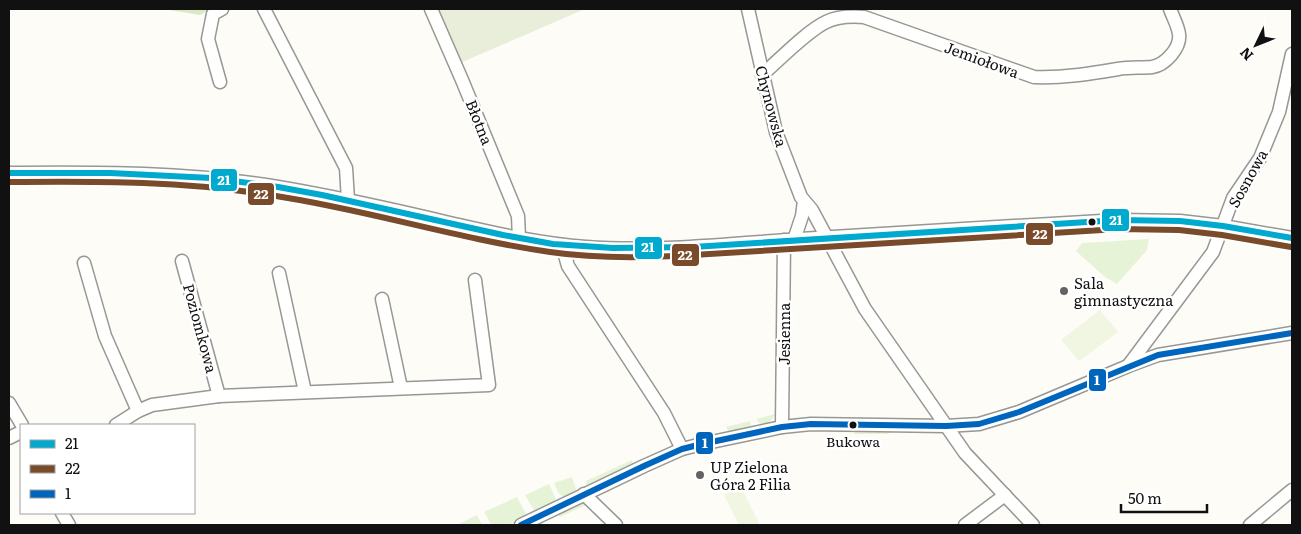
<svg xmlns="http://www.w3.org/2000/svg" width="1301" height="534" font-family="Literata,serif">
<rect width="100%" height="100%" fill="#fdfcf7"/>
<!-- green -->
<g fill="#e7f3d7">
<polygon points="1149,239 1147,250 1117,284 1105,277 1076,251 1082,243"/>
<path d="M775,414C772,421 768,425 761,425L756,419Z"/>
<polygon points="750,421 752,427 728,431 726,427"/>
<polygon points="855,429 892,431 888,434 854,434"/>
<polygon points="632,460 633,465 587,486 586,481"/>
<polygon points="572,477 577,492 564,497 559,494 554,483"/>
<polygon points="549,484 556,499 554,502 535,512 525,495"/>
<path d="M517,497L526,514C519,524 502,527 491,524L484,512Z"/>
<polygon points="582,502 588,504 560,517 558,515 561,512"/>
<polygon points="477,515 482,525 457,525"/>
</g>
<!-- forest -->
<polygon fill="#d8eac5" points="163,9 210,9 200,15"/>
<!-- cemetery -->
<polygon fill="#e9eedb" points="435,9 585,9 460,63"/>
<!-- pitch -->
<g fill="#f0f6e1">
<polygon points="1100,310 1118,332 1079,361 1061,340"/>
<polygon points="741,487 759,523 755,525 739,525 724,495"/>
</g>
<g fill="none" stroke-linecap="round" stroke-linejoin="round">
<defs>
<g id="minor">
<polyline points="264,9 346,168 348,200"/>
<polyline points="431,9 462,80 518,216 519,238"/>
<polyline points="748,9 776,132 801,197 812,210 865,309 965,453 1033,525"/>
<path d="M762,75C779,60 807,31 826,22C838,16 851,16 864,17L1034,77C1063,78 1089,74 1118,69C1129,67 1141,68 1152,67C1165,65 1181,48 1179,34C1178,26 1173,17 1170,9"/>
<polyline points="220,82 208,39 213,14 222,9"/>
<path d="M9,173C99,172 189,172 278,187C337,197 395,210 454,224C498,234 541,244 586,247C657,252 729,244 800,239C906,232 1013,226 1119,220L1180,221L1223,226L1292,238"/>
<polyline points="794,240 802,216 804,201"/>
<polyline points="562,245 568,266 664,413 682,449"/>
<polyline points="182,261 219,396"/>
<polyline points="84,263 105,336 138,411"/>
<polyline points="279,273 305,392"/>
<polyline points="382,299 401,388"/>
<polyline points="1128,366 1213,252 1233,198 1260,158 1279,112 1292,54"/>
<polyline points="9,403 22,425"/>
<polyline points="116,425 138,411 152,405 219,396 489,385 475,280"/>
<polyline points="782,427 784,240"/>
<polyline points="9,438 21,432"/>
<polyline points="584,494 616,525"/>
<polyline points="62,513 69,525"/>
<polyline points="521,525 644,466 682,449 702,444 782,427 811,424 946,426 979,424 1019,412 1128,366 1158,355 1292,333"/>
<polyline points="965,525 1005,495"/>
<polyline points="1250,525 1292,490"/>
</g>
</defs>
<!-- minor casing -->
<use href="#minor" stroke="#979795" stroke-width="15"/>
<!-- minor -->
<use href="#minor" stroke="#fffffe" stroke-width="12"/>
<defs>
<polyline id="bus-1" points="9,173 110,173 211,178 278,187 322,195 503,235 553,244 613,248 693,247 1119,220 1180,221 1223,226 1292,238"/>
<path id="bus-2" d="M9,182C99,181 188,181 276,196C368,210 458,239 550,252C598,259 646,258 693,255L1119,229L1179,230L1222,235L1291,247"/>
<polyline id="bus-3" points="521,525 644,466 682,449 702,444 782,427 811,424 946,426 979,424 1019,412 1158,355 1292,333"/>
</defs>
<!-- bus-1 casing -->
<use href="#bus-1" stroke="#fff" stroke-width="10"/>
<!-- bus-2 casing -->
<use href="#bus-2" stroke="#fff" stroke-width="10"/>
<!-- bus-3 casing -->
<use href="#bus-3" stroke="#fff" stroke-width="10"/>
<!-- bus-1 -->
<use href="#bus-1" stroke="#00a9ce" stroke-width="6"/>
<!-- bus-2 -->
<use href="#bus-2" stroke="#7a4b2a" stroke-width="6"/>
<!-- bus-3 -->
<use href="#bus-3" stroke="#0065bd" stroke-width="6"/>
</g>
<!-- markers -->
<g fill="#111" stroke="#fff" stroke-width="2">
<circle cx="1092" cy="222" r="4.5"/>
<circle cx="853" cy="425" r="4.5"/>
</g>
<g fill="#646362" stroke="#fff" stroke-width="2">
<circle cx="1064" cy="291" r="5"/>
<circle cx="700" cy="475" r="5"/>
</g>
<g text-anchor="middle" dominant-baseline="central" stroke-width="5" stroke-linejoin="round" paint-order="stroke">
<!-- bus labels -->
<g font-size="14" fill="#111" stroke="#fff">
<text x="853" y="441">Bukowa</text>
</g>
<!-- street labels -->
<g font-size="15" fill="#111" stroke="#fff">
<text transform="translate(982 59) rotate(20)">Jemiołowa</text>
<text transform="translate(772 106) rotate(75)">Chynowska</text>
<text transform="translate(480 122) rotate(68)">Błotna</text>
<text transform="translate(1247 178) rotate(-61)">Sosnowa</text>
<text transform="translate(201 328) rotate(75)">Poziomkowa</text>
<text transform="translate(783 334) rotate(-90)">Jesienna</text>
</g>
<!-- poi labels -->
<g font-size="15" fill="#111" stroke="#fff" text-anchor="start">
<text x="1074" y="282">Sala<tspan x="1074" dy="17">gimnastyczna</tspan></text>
<text x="710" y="466">UP Zielona<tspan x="710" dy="17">Góra 2 Filia</tspan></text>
</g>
</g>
<g stroke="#fff" stroke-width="2">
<rect x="210" y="168" width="28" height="24" rx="5" fill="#00a9ce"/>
<rect x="247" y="182" width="28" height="24" rx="5" fill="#7a4b2a"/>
<rect x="1101" y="208" width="29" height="24" rx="5" fill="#00a9ce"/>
<rect x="1025" y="222" width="29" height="24" rx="5" fill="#7a4b2a"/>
<rect x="634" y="236" width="29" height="24" rx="5" fill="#00a9ce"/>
<rect x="671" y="243" width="29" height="24" rx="5" fill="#7a4b2a"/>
<rect x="1088" y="368" width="19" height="24" rx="5" fill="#0065bd"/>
<rect x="695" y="431" width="19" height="24" rx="5" fill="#0065bd"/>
</g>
<g font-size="14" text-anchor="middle" font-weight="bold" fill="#fff">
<text x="224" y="185">21</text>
<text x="261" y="199">22</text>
<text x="1116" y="225">21</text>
<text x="1040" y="239">22</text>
<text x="648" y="252">21</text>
<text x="685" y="260">22</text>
<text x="1097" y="385">1</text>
<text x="705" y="448">1</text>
</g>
<!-- border -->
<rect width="1301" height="534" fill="none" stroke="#111111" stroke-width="20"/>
<!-- legend -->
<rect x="20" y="424" width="175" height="90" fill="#ffffff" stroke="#a0a0a0"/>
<rect x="30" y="440" width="25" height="8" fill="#00a9ce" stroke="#a0a0a0"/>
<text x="65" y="449" font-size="15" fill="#111111">21</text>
<rect x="30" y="465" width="25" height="8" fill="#7a4b2a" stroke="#a0a0a0"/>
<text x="65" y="474" font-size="15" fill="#111111">22</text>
<rect x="30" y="490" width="25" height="8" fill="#0065bd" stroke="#a0a0a0"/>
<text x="65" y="499" font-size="15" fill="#111111">1</text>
<!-- north arrow -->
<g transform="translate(1256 45) rotate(227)" stroke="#ffffff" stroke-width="4" paint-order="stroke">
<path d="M0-4L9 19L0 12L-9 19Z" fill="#111111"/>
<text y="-8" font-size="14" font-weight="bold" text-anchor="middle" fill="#111111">N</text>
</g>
<!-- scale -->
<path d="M1121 504v8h86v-8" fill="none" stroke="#111111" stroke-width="2.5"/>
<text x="1128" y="504" font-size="15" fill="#111111" stroke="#ffffff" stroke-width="4" paint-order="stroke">50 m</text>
</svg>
